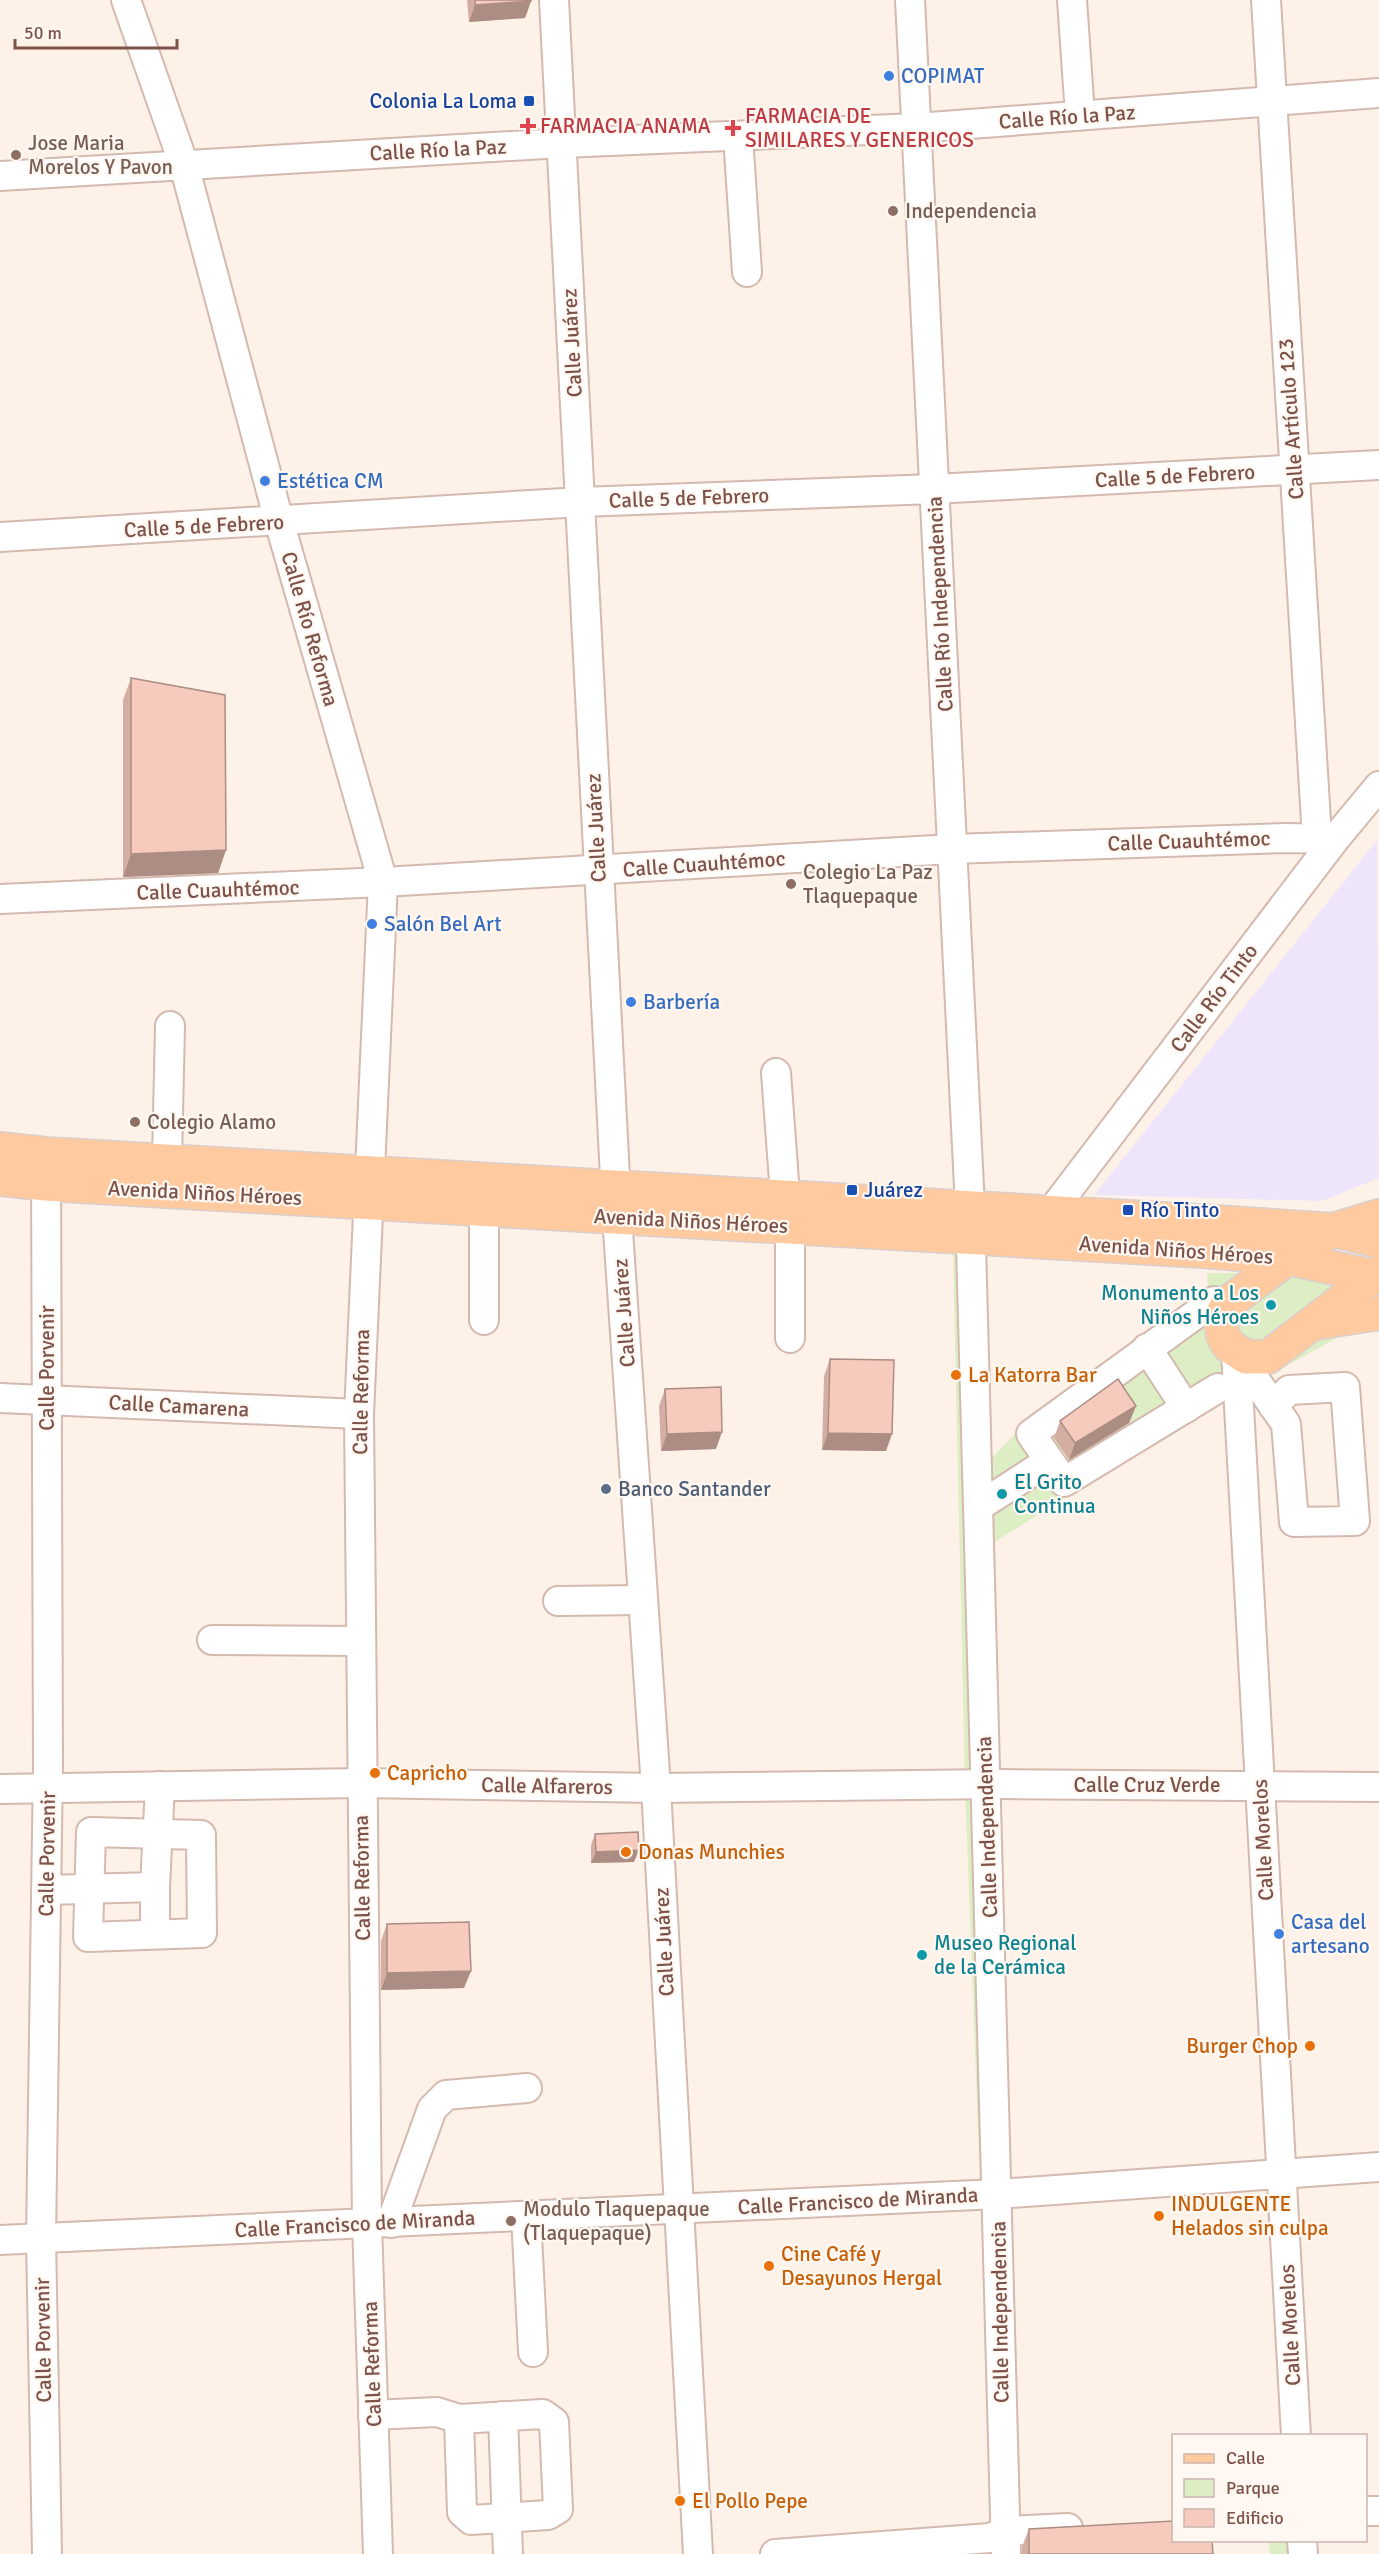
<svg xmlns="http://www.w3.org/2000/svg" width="1379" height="2554" font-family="Signika,sans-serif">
<rect width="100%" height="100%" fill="#fef2e8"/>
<!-- education -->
<polygon fill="#efe5fb" points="1377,840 1379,1178 1322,1201 1094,1195"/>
<!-- green -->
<g fill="#ddeec5">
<polygon points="953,1254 984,1257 990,1460 1027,1421 1208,1294 1207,1273 1303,1273 1332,1283 1344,1308 1339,1337 1215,1405 993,1543 1022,2554 994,2554 965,1785"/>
<polygon points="1269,2541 1309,2541 1310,2554 1270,2554"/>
</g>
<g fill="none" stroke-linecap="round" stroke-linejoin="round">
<defs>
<g id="minor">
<polyline points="126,0 184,165 279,521 383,882 359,1414 367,2224 378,2554"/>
<polyline points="554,0 617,1216 656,1788 698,2554"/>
<polyline points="910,0 970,1207 1006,2554"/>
<polyline points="1072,0 1080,115"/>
<polyline points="1266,0 1317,838"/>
<polyline points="738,136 747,272"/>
<polyline points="0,176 562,143 917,128 1379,93"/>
<polyline points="0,537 581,502 934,489 1379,465"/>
<polyline points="0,899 383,882 952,849 1285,838 1335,839"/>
<polyline points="776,1073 785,1195"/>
<polyline points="167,1160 170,1026"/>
<polyline points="46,1162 48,1764 41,2239 47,2554"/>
<polyline points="484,1208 484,1320"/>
<polyline points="1051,1212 1335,839 1379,786"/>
<polyline points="1214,1301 1031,1434 1064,1482 1218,1388"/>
<polyline points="790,1338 790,1226"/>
<polyline points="1147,1348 1186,1408"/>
<polyline points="1236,1352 1296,2436"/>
<polyline points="1236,1352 1286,1424 1294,1522 1355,1521 1345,1387 1289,1390 1273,1406"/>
<polyline points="0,1398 359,1414"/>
<polyline points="978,1507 1049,1461"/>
<polyline points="558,1601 643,1600"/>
<polyline points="212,1640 360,1641"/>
<polyline points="0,1789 361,1783 656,1788 999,1784 1379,1787"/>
<polygon points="91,1832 201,1835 202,1933 88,1937"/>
<polyline points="46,1890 155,1887"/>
<polyline points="155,1934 155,1887 160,1786"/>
<polyline points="526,2216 533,2352"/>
<polyline points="391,2223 432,2109 446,2095 527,2088"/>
<polyline points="0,2240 998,2194 1379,2167"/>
<polyline points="373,2415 437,2412 459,2419 543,2414 554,2422 558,2509 548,2515 471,2520 462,2512 459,2419"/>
<polyline points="503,2416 508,2554"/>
<polyline points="1366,2511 1379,2511"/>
<polyline points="1302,2540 1303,2554"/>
<polyline points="775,2554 990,2538 1006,2531 1068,2528"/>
</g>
<g id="major">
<polyline points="0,1149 46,1154 1231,1223 1333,1230 1379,1241"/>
<polyline points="0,1179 46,1184 1202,1251 1288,1258 1379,1278"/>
<polyline points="1379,1216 1333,1230 1288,1258 1228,1303 1223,1313 1221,1324 1223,1335 1228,1345 1246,1357 1268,1357 1379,1272"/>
<polyline points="1315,1323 1379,1313"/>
</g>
</defs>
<!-- minor casing -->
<use href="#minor" stroke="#d4b9af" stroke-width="32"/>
<!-- major casing -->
<use href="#major" stroke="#dacfcc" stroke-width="36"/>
<!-- minor -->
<use href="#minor" stroke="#fff" stroke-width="28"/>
<!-- major -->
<use href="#major" stroke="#ffca9f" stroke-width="33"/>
</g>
<!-- wall -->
<g fill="#d4aea3">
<polygon points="467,0 531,0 531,1 525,18 469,22"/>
<polygon points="131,678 226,850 218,873 123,877 123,700"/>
<polygon points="830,1359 886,1451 822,1450 824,1376"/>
<polygon points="665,1389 716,1449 661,1451 659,1406"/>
<polygon points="1136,1406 1129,1423 1069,1460 1054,1438 1060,1421"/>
<polygon points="595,1834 634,1862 591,1863 591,1845"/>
<polygon points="387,1924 464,1988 381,1990 381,1941"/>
<polygon points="1029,2529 1213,2554 1022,2554 1022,2547"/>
</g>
<!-- shaded-wall -->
<g fill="#ac8d84">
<polygon points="531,1 525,18 469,22 475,5"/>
<polygon points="226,850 218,873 123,877 131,854"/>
<polygon points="1136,1406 1129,1423 1069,1460 1075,1443"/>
<polygon points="722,1432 716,1449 661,1451 667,1434"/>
<polygon points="828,1433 892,1434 886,1451 822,1450"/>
<polygon points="639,1850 634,1862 591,1863 596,1852"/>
<polygon points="471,1971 464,1988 381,1990 387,1973"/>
</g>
<!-- building -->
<g fill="#f6cabd" stroke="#ac8d84" stroke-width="1.5">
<polygon points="475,0 531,0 531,1 475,5"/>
<polygon points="131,678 225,695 226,850 131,854"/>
<polygon points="830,1359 894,1360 892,1434 828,1433"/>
<polygon points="1118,1379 1136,1406 1075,1443 1060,1421"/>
<polygon points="721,1387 722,1432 667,1434 665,1389"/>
<polygon points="638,1832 639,1850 596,1852 595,1834"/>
<polygon points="469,1922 471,1971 387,1973 387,1924"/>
<polygon points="1173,2521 1173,2541 1212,2541 1213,2554 1029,2554 1029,2529"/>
</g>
<!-- markers -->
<g fill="#3f7fe0" stroke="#fff7f1" stroke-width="2">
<circle cx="889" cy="76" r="6"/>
<circle cx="265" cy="481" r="6"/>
<circle cx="372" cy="924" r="6"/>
<circle cx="631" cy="1002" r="6"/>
<circle cx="1279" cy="1934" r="6"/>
</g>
<g fill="#1a4fb4" stroke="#fff7f1" stroke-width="2">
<rect x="523" y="95" width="12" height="12" rx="3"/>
<rect x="846" y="1184" width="12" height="12" rx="3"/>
<rect x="1122" y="1204" width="12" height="12" rx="3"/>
</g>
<g fill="#e0444e" stroke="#fff7f1" stroke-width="2">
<path d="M525 117h6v6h6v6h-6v6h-6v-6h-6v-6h6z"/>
<path d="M730 119h6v6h6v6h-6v6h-6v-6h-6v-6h6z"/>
</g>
<g fill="#8d6e63" stroke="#fff7f1" stroke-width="2">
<circle cx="16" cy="155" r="6"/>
<circle cx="893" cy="211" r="6"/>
<circle cx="791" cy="884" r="6"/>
<circle cx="135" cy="1122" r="6"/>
<circle cx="511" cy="2221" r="6"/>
</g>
<g fill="#0f9aa8" stroke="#fff7f1" stroke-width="2">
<circle cx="1271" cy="1305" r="6"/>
<circle cx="1002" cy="1494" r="6"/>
<circle cx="922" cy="1955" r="6"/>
</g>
<g fill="#e8710a" stroke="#fff7f1" stroke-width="2">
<circle cx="956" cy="1375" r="6"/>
<circle cx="375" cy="1773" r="6"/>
<circle cx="626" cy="1852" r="6"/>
<circle cx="1310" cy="2046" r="6"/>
<circle cx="1159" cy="2216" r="6"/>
<circle cx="769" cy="2266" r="6"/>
<circle cx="680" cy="2501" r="6"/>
</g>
<circle fill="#5c6f8a" stroke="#fff7f1" stroke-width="2" cx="606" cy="1489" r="6"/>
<g text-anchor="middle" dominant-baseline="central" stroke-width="4.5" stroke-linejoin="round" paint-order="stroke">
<!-- shop labels -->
<g font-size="21" fill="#366cbe" stroke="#fff7f1" text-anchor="start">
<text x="901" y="76">COPIMAT</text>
<text x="277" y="481">Estética CM</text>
<text x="384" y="924">Salón Bel Art</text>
<text x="643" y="1002">Barbería</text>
<text x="1291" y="1922">Casa del<tspan x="1291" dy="24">artesano</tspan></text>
</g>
<!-- transit labels -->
<g font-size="21" fill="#164399" stroke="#fff7f1" text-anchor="start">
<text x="517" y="101" text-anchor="end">Colonia La Loma</text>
<text x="864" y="1190">Juárez</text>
<text x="1140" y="1210">Río Tinto</text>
</g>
<!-- health labels -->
<g font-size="21" fill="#be3a42" stroke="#fff7f1" text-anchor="start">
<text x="745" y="116">FARMACIA DE<tspan x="745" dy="24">SIMILARES Y GENERICOS</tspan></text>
<text x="540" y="126">FARMACIA ANAMA</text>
</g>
<!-- street labels -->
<g font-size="21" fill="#7c5249" stroke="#fff7f1">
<text transform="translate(1067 117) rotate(-4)">Calle Río la Paz</text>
<text transform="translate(438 150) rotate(-3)">Calle Río la Paz</text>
<text transform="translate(572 343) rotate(-93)">Calle Juárez</text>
<text transform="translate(1291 419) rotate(-94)">Calle Artículo 123</text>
<text transform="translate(1175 476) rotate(-3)">Calle 5 de Febrero</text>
<text transform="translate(689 498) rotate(-2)">Calle 5 de Febrero</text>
<text transform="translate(204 526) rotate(-3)">Calle 5 de Febrero</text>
<text transform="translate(940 604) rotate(-93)">Calle Río Independencia</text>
<text transform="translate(310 629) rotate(74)">Calle Río Reforma</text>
<text transform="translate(596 828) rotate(-93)">Calle Juárez</text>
<text transform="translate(1189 841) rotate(-2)">Calle Cuauhtémoc</text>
<text transform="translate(704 864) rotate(-4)">Calle Cuauhtémoc</text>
<text transform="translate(218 890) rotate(-2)">Calle Cuauhtémoc</text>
<text transform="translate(1214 998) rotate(-53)">Calle Río Tinto</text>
<text transform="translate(205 1193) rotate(3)">Avenida Niños Héroes</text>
<text transform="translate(691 1221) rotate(3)">Avenida Niños Héroes</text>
<text transform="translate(1176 1250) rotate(4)">Avenida Niños Héroes</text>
<text transform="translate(624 1313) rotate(-94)">Calle Juárez</text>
<text transform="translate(47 1368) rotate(-90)">Calle Porvenir</text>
<text transform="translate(361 1392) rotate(-89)">Calle Reforma</text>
<text transform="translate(179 1406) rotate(3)">Calle Camarena</text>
<text x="1147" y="1785">Calle Cruz Verde</text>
<text transform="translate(547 1786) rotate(1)">Calle Alfareros</text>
<text transform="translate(987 1827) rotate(-92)">Calle Independencia</text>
<text transform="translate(1263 1840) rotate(-93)">Calle Morelos</text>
<text transform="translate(47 1854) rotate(-89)">Calle Porvenir</text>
<text transform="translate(362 1878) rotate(-91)">Calle Reforma</text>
<text transform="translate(664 1942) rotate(-93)">Calle Juárez</text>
<text transform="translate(858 2201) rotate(-3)">Calle Francisco de Miranda</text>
<text transform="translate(355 2224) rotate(-3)">Calle Francisco de Miranda</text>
<text transform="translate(1000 2312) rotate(-91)">Calle Independencia</text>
<text transform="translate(1290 2325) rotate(-93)">Calle Morelos</text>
<text transform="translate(43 2340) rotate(-91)">Calle Porvenir</text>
<text transform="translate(372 2364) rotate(-92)">Calle Reforma</text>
</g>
<!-- education labels -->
<g font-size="21" fill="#785e54" stroke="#fff7f1" text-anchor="start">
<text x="28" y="143">Jose Maria<tspan x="28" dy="24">Morelos Y Pavon</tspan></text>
<text x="905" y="211">Independencia</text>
<text x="803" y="872">Colegio La Paz<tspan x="803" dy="24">Tlaquepaque</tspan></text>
<text x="147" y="1122">Colegio Alamo</text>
<text x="523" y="2209">Modulo Tlaquepaque<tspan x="523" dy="24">(Tlaquepaque)</tspan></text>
</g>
<!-- culture labels -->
<g font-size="21" fill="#0d838f" stroke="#fff7f1" text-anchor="start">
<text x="1259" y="1293" text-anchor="end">Monumento a Los<tspan x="1259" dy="24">Niños Héroes</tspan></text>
<text x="1014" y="1482">El Grito<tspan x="1014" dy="24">Continua</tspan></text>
<text x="934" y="1943">Museo Regional<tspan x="934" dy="24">de la Cerámica</tspan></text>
</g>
<!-- food labels -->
<g font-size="21" fill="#c56008" stroke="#fff7f1" text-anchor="start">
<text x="968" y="1375">La Katorra Bar</text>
<text x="387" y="1773">Capricho</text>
<text x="638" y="1852">Donas Munchies</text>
<text x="1298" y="2046" text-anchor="end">Burger Chop</text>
<text x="1171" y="2204">INDULGENTE<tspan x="1171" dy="24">Helados sin culpa</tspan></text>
<text x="781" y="2254">Cine Café y<tspan x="781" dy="24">Desayunos Hergal</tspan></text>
<text x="692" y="2501">El Pollo Pepe</text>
</g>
<!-- service labels -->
<g font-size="21" fill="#4e5e75" stroke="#fff7f1" text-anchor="start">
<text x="618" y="1489">Banco Santander</text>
</g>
</g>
<!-- legend -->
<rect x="1172" y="2434" width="195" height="108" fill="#fff7f1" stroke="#cbb5ae" stroke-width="1.5"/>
<rect x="1184" y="2454" width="30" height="9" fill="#ffca9f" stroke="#cbb5ae" stroke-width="1.5"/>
<text x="1226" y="2464" font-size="18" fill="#7c5249">Calle</text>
<rect x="1184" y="2479" width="30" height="18" fill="#ddeec5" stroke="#cbb5ae" stroke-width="1.5"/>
<text x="1226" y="2494" font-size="18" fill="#7c5249">Parque</text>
<rect x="1184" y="2509" width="30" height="18" fill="#f6cabd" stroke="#cbb5ae" stroke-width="1.5"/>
<text x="1226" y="2524" font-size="18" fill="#7c5249">Edificio</text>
<!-- scale -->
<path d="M15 39v9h162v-9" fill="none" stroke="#7c5249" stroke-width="3"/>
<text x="24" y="39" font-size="18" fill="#7c5249" stroke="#fff7f1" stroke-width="4.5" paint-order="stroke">50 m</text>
</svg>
